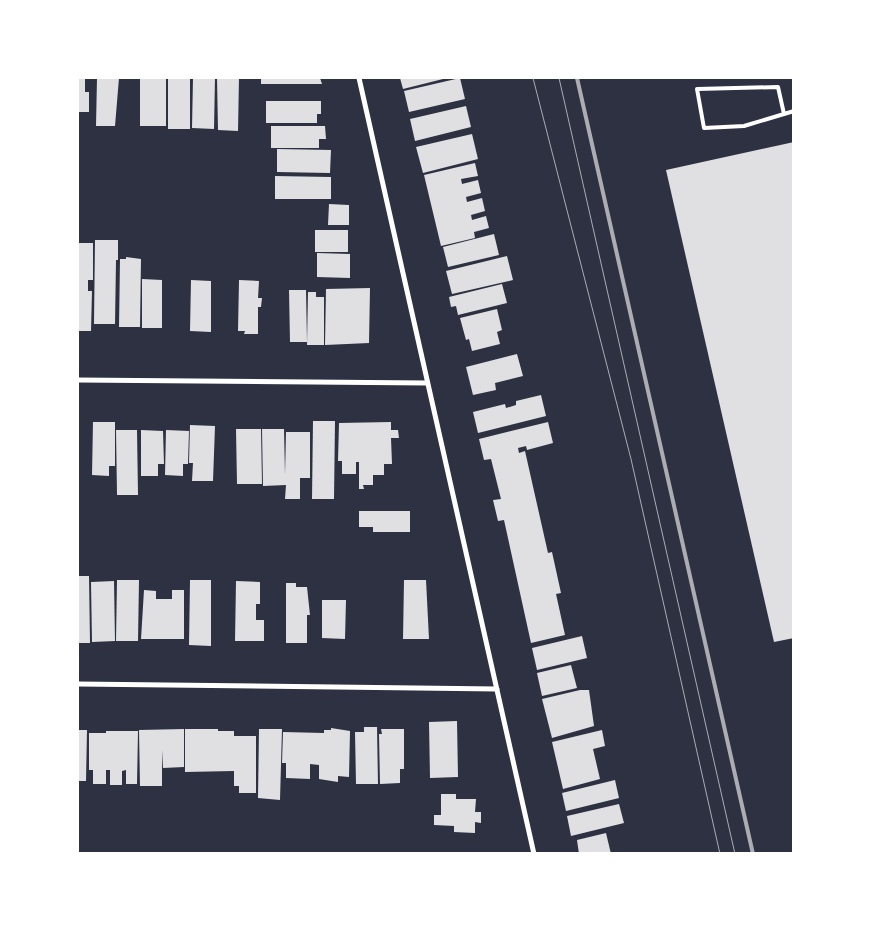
<svg xmlns="http://www.w3.org/2000/svg" width="871" height="931" font-family="Lato,sans-serif">
<rect width="100%" height="100%" fill="#2d3142"/>
<!-- building -->
<g fill="#e0e0e3">
<polygon points="78,78 85,78 85,92 89,92 89,112 78,112"/>
<polygon points="97,78 119,78 115,126 96,126"/>
<rect x="140" y="78" width="26" height="48"/>
<rect x="168" y="78" width="22" height="51"/>
<polygon points="193,78 215,78 214,129 192,128"/>
<polygon points="217,78 239,78 238,131 218,130"/>
<polygon points="261,78 320,78 322,84 261,84"/>
<polygon points="400,78 447,78 403,89"/>
<polygon points="460,78 465,99 409,112 404,91"/>
<polygon points="266,101 321,101 321,114 317,114 317,123 266,123"/>
<polygon points="466,106 471,127 415,141 410,119"/>
<polygon points="271,126 325,126 326,139 319,139 319,148 271,148"/>
<polygon points="472,134 478,159 423,173 416,147"/>
<polygon points="794,142 794,638 774,642 666,170"/>
<polygon points="277,149 331,150 330,173 277,172"/>
<polygon points="475,163 478,176 461,179 462,184 478,180 481,193 466,197 467,202 482,198 485,211 471,215 472,220 486,216 489,228 474,232 475,238 441,246 424,175"/>
<polygon points="275,176 331,177 331,199 275,199"/>
<polygon points="329,204 349,205 349,225 328,225"/>
<rect x="315" y="230" width="33" height="22"/>
<polygon points="494,234 499,255 448,267 443,247"/>
<polygon points="95,240 118,240 118,260 116,260 115,324 94,324"/>
<polygon points="78,243 93,243 93,280 88,280 88,291 92,291 91,331 78,331"/>
<polygon points="317,253 350,254 350,278 317,277"/>
<polygon points="507,256 513,280 452,294 446,271"/>
<polygon points="126,257 141,259 140,327 119,327 120,259 126,259"/>
<polygon points="142,279 162,280 162,328 142,328"/>
<polygon points="191,280 211,281 211,332 190,331"/>
<polygon points="239,280 259,281 258,298 262,298 261,307 258,307 258,334 244,334 245,331 238,331"/>
<polygon points="502,284 507,303 458,315 456,306 451,307 449,297"/>
<polygon points="370,288 369,343 325,345 326,289"/>
<polygon points="289,290 306,290 307,342 290,342"/>
<polygon points="308,292 316,292 316,297 324,297 324,345 307,345"/>
<polygon points="497,309 502,330 497,332 500,344 472,351 469,339 466,340 460,318"/>
<polygon points="517,354 523,376 495,383 496,390 473,395 466,367"/>
<polygon points="541,395 546,416 478,433 473,412 505,404 506,408 516,405 516,401"/>
<polygon points="313,421 335,421 334,499 312,499"/>
<polygon points="93,422 115,422 115,466 109,466 109,476 92,475"/>
<polygon points="391,422 391,430 398,430 399,438 391,438 392,464 384,464 384,475 373,475 373,485 363,485 364,489 359,489 359,462 356,462 356,474 342,474 342,461 338,461 339,423"/>
<polygon points="548,422 553,443 527,450 526,446 518,448 519,453 525,451 548,553 552,552 561,593 556,594 565,635 531,643 504,520 498,521 493,500 501,499 491,459 484,460 479,439"/>
<polygon points="190,425 215,426 213,481 192,481 193,463 189,463"/>
<polygon points="236,429 261,429 262,484 237,484"/>
<polygon points="262,429 284,429 285,475 286,432 310,432 310,478 300,478 300,499 285,499 286,485 263,486"/>
<polygon points="116,430 137,430 138,495 117,495"/>
<polygon points="141,430 163,431 164,464 158,464 158,476 141,476"/>
<polygon points="166,430 189,431 188,464 183,464 183,476 165,475"/>
<polygon points="359,511 410,511 410,532 373,532 373,527 359,527"/>
<polygon points="78,576 89,576 90,643 78,643"/>
<polygon points="117,580 139,580 138,641 116,641"/>
<polygon points="190,580 211,580 211,646 189,645"/>
<polygon points="404,580 426,580 429,639 403,639"/>
<polygon points="114,581 115,641 92,642 91,582"/>
<polygon points="236,581 260,582 260,604 256,604 256,620 264,620 264,641 235,641"/>
<polygon points="286,583 296,583 296,587 307,587 310,615 307,615 307,643 286,643"/>
<polygon points="144,590 156,591 156,599 172,599 172,590 184,590 184,639 141,639"/>
<polygon points="322,600 346,600 345,639 322,638"/>
<polygon points="582,636 587,658 537,670 532,648"/>
<polygon points="571,665 577,688 542,696 537,673"/>
<polygon points="580,690 589,690 594,726 552,738 542,699"/>
<polygon points="457,721 458,777 430,778 429,722"/>
<polygon points="364,727 377,727 378,784 356,784 355,732 364,732"/>
<polygon points="331,728 350,731 349,777 338,776 338,782 319,779 319,765 310,764 310,779 286,778 286,763 282,763 283,732 324,733 324,730 331,730"/>
<polygon points="184,729 184,767 163,768 162,750 162,786 140,786 139,730"/>
<polygon points="185,729 218,729 218,731 234,731 234,736 256,736 256,793 239,793 239,786 234,786 234,771 185,772"/>
<polygon points="259,729 282,729 280,800 258,798"/>
<polygon points="381,729 404,729 404,769 400,769 400,783 380,784 379,734 382,734"/>
<polygon points="78,730 87,730 86,781 78,781"/>
<polygon points="602,730 605,746 593,749 600,779 563,789 552,742"/>
<polygon points="106,731 138,731 137,784 126,784 126,770 122,771 122,785 110,785 110,770 106,770 106,784 93,784 93,770 89,770 89,733 106,733"/>
<polygon points="615,780 619,798 566,811 562,793"/>
<polygon points="441,794 456,794 456,799 476,799 475,812 481,812 481,823 475,822 475,833 454,832 454,826 434,825 434,815 441,815"/>
<polygon points="619,804 624,823 571,836 567,816"/>
<polygon points="606,833 611,854 579,854 577,840"/>
</g>
<g fill="none" stroke-linecap="round" stroke-linejoin="round">
<!-- service -->
<polyline stroke="#fff" stroke-width="4" points="784,114 778,87 697,89 704,128 744,126 794,111"/>
<!-- minor -->
<g stroke="#fff" stroke-width="5">
<polyline points="359,78 534,854"/>
<polyline points="78,380 427,383"/>
<polyline points="78,684 497,689"/>
</g>
<!-- tram -->
<g stroke="#abadb3" stroke-width="1">
<polyline points="533,78 631,459 720,854"/>
<polyline points="559,78 735,854"/>
</g>
<!-- rail -->
<polyline stroke="#abadb3" stroke-width="4" points="577,78 753,854"/>
</g>
<!-- border -->
<rect width="871" height="931" fill="none" stroke="#ffffff" stroke-width="158"/>
</svg>
